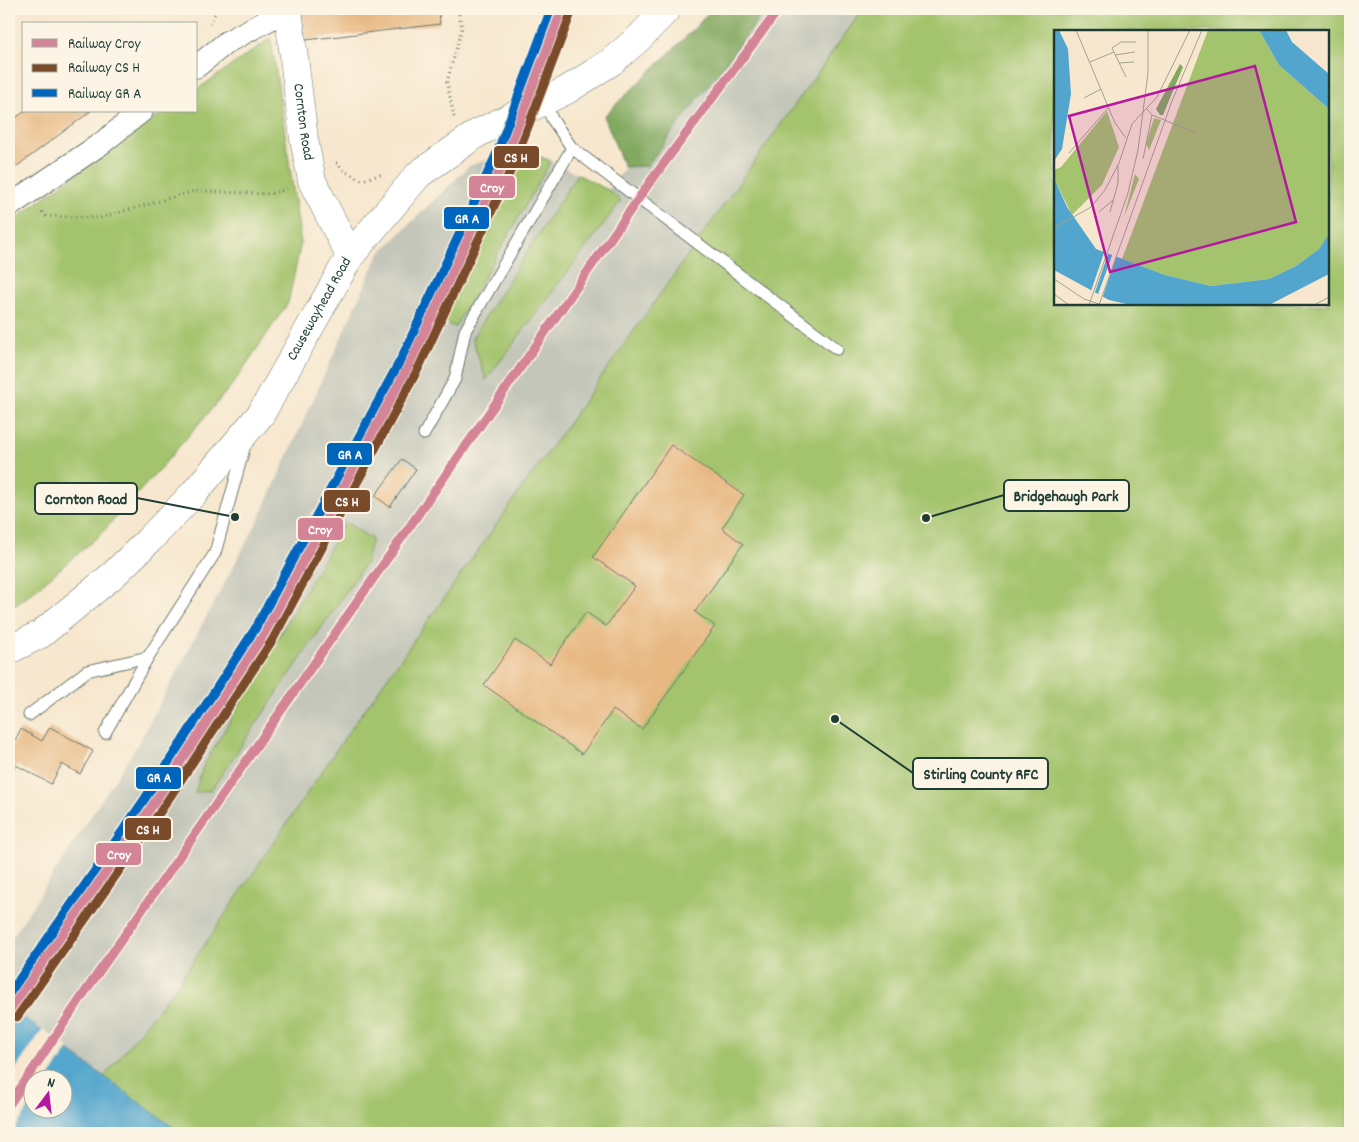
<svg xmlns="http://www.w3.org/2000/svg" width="1359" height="1142" font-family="Dekko,sans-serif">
<rect width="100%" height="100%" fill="#fcf5e5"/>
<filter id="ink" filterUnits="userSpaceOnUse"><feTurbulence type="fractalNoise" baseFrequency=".02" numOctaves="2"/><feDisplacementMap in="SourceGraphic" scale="10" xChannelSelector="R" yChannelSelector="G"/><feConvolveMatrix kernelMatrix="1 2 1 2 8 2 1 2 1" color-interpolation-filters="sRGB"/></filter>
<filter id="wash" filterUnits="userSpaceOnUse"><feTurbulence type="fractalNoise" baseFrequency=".0096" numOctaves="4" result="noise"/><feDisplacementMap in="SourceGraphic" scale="20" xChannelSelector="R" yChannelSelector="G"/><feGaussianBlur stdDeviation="1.12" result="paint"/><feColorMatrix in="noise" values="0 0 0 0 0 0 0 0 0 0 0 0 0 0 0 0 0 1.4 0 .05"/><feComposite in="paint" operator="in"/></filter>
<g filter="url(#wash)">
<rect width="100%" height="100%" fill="#f7e7ce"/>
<!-- industrial -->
<polygon fill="#c3c6b9" points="751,9 863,9 348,733 180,981 104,1077 9,1007 9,942 138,744 260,517 379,254 469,166 520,148 561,166 608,190"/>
<!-- green -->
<g fill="#a3c36c" stroke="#618050" fill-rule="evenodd">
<path d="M863,9H1350V1133H181L104,1077L180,981L348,733ZM1055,31H1328V304H1055Z"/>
<polygon points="271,38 301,243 288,303 233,384 165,463 100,535 22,601 9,609 9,224 81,170 166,111 196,111 196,90"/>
<polygon points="520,148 551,161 455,327 441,321"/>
<polygon points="577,174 608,190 621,201 486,380 472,338"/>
<polygon points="345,522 372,539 365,564 211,790 195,793 203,767"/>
</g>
<!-- forest -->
<polygon fill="#82a960" stroke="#50734a" points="712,9 766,9 647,166 624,167 604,116 693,30"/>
<!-- water -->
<path fill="#52a6cd" stroke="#387280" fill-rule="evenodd" d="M9,1007L181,1133H9ZM32,1080H62V1110H32Z"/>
<!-- pier -->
<polygon fill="#f7e7ce" points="43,1029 69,1048 48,1079 32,1080 32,1103 12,1133 9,1133 9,1079"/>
<g id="blocks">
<!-- building -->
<g fill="#e7b882">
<polygon points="302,9 439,9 440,24 306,40"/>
<polygon points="25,111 91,111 9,172 9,123"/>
<polygon points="671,445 744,495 722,528 743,544 695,612 715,626 642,729 613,710 582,754 484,685 515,640 550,664 586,612 606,626 635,586 593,557"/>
<polygon points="402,459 416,469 390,507 375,496"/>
<polygon points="50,727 93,751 80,774 62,764 51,784 16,765 9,778 9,745 12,746 21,729 42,741"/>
</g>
</g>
</g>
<g filter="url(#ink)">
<use href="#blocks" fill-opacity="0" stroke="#6b786a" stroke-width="1"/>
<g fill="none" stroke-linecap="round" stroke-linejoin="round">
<defs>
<g id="lane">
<polyline points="545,101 552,119 572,148 837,349"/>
<polyline points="424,434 455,379 465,331 572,148"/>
<polyline points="29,715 87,671 148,657"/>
<polyline points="105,733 148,657 215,553 245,445"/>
</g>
<g id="street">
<polyline points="196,67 227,42 270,19 288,13"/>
<polyline points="9,206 102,143 142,111"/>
</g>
<g id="secondary">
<path id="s1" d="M288,9L304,139L312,181L350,256"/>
</g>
<g id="primary">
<path id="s2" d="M9,650L41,634L113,575L148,541L194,493L261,414L350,256L419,174L478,133L567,90L611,62L639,38L667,9"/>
</g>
</defs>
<!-- lane casing -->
<use href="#lane" stroke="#6b786a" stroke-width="13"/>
<!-- street casing -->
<use href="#street" stroke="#6b786a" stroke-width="24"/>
<!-- secondary casing -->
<use href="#secondary" stroke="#6b786a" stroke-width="29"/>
<!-- primary casing -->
<use href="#primary" stroke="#6b786a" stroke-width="29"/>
<!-- path -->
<g stroke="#6b786a" stroke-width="3" stroke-dasharray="1 4" stroke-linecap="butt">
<polyline points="210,24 217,9"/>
<polyline points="454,117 447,82 462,28 458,9"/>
<polyline points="336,163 337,163 344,171 362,180 383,174"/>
<polyline points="42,212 46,216 100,218 194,191 270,194 287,189"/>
</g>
<!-- lane -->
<use href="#lane" stroke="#fff" stroke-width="11"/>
<!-- street -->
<use href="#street" stroke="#fff" stroke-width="22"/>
<!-- secondary -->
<use href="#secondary" stroke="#fff" stroke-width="28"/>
<!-- primary -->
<use href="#primary" stroke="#fff" stroke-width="28"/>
<defs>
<g id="rail-1">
<polyline points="9,1011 152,806 264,634 410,363 506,157 562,9"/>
<polyline points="9,1105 87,989 650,182 779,9"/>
</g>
<polyline id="rail-2" points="17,1017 160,812 273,639 419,367 515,161 571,13"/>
<polyline id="rail-3" points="9,994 144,800 255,629 401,359 497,153 551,9"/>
</defs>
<!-- rail-1 casing -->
<use href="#rail-1" stroke="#fcf5e5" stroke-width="12"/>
<!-- rail-2 casing -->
<use href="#rail-2" stroke="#fcf5e5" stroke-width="12"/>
<!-- rail-3 casing -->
<use href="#rail-3" stroke="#fcf5e5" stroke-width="12"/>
<!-- rail-1 -->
<use href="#rail-1" stroke="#d48497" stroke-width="9"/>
<!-- rail-2 -->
<use href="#rail-2" stroke="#7a4b2a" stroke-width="9"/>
<!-- rail-3 -->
<use href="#rail-3" stroke="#0065bd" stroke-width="9"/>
</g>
</g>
<g text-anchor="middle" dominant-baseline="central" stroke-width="4" stroke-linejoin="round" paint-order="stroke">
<!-- street labels -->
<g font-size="15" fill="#1f3d34" stroke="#fcf5e5">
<text stroke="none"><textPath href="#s1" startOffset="114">Cornton Road</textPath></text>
<text stroke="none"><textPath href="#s2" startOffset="468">Causewayhead Road</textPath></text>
</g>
</g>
<!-- overview -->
<g transform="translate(1054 30)">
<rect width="275" height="275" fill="#f7e7ce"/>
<path d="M154,0H205L225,35L275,79V205L265,219L242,236L215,249L157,256L111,245L68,229ZM53,81L65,117L48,155L18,185L0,148V140L7,137ZM100,88L107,90L95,120L92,114ZM81,144L85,149L70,187L71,183Z" fill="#a3c36c"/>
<path d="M126,34L129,37L109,85H106L102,79Z" fill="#82a960"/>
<path d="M0,0H5L14,19L17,64L8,119L0,131ZM205,0H232L238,12L275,44V79L225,35ZM0,148L13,177L42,219L111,245L157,256L215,249L242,236L265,219L275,204V244L215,275H77L55,270L0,240Z" fill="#52a6cd"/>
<path d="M51,220L55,221L40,265L36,264ZM59,223L63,224L48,269L43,267Z" fill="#f7e7ce"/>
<path fill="none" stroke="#a1a390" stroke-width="1" d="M22,0L61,93L72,108M61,25L81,22M36,32L60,22M65,33L80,32M72,47L58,18L67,12H82M30,68L47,59M93,79L98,85L142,103M15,123L55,77M89,129L98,85M45,182L59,170M56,182L64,153V135M0,198L37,177L51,160L65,133L78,94L103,67L136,0M0,249L30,269L48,275M0,264L15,275M35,275L74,163L84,120L94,43V0M45,275L118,71L148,0M260,275L275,267"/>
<path fill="#b5179e" fill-opacity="0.15" stroke="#b5179e" stroke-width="2.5" d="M201,36L242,192L56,242L15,86Z"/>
<rect width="275" height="275" fill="none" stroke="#1f3d34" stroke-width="2.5"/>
</g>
<!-- callouts -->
<path fill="none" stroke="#1f3d34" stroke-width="2" d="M926 518L1004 495M235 517L137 498M835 719L913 773"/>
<g fill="#1f3d34" stroke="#fcf5e5" stroke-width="2">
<circle cx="926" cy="518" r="5"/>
<circle cx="235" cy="517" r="5"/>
<circle cx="835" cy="719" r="5"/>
</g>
<g fill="#fcf5e5" stroke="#1f3d34" stroke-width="2">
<rect x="1004" y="480" width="125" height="31" rx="5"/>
<rect x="35" y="483" width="102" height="31" rx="5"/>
<rect x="913" y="758" width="135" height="31" rx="5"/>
</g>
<g font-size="16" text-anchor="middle" font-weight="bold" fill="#1f3d34">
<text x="1066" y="501">Bridgehaugh Park</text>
<text x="86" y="504">Cornton Road</text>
<text x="981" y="779">Stirling County RFC</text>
</g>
<g stroke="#fcf5e5" stroke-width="2">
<rect x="493" y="145" width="47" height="24" rx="5" fill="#7a4b2a"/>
<rect x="468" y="175" width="48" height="24" rx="5" fill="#d48497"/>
<rect x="443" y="206" width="47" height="24" rx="5" fill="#0065bd"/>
<rect x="326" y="442" width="47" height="24" rx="5" fill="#0065bd"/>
<rect x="323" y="489" width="48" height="24" rx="5" fill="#7a4b2a"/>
<rect x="297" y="517" width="47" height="24" rx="5" fill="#d48497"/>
<rect x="135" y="766" width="47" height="24" rx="5" fill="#0065bd"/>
<rect x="124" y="817" width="48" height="24" rx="5" fill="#7a4b2a"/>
<rect x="95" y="842" width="47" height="24" rx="5" fill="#d48497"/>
</g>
<g font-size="14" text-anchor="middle" font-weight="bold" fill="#fff">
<text x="516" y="162">CS H</text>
<text x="492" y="192">Croy</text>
<text x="467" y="223">GR A</text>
<text x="350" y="459">GR A</text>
<text x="347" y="506">CS H</text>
<text x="320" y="534">Croy</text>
<text x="159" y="782">GR A</text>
<text x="148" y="834">CS H</text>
<text x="119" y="859">Croy</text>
</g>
<!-- margin -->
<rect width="1359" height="1142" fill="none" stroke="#fcf5e5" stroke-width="30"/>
<!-- legend -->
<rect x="22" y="22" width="175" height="90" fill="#fcf5e5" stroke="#a4ab9e"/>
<rect x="32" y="39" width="25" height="8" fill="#d48497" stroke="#a4ab9e"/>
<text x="68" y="48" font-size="15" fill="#1f3d34">Railway Croy</text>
<rect x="32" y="64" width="25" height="8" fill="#7a4b2a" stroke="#a4ab9e"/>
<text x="68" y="72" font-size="15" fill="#1f3d34">Railway CS H</text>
<rect x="32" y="89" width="25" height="8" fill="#0065bd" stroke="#a4ab9e"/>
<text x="68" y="98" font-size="15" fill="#1f3d34">Railway GR A</text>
<!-- north arrow -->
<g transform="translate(48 1094) rotate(15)"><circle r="24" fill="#fcf5e5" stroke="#a4ab9e"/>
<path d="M0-4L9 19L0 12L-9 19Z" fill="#b5179e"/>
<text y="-8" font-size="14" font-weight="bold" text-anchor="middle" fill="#1f3d34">N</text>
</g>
</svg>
